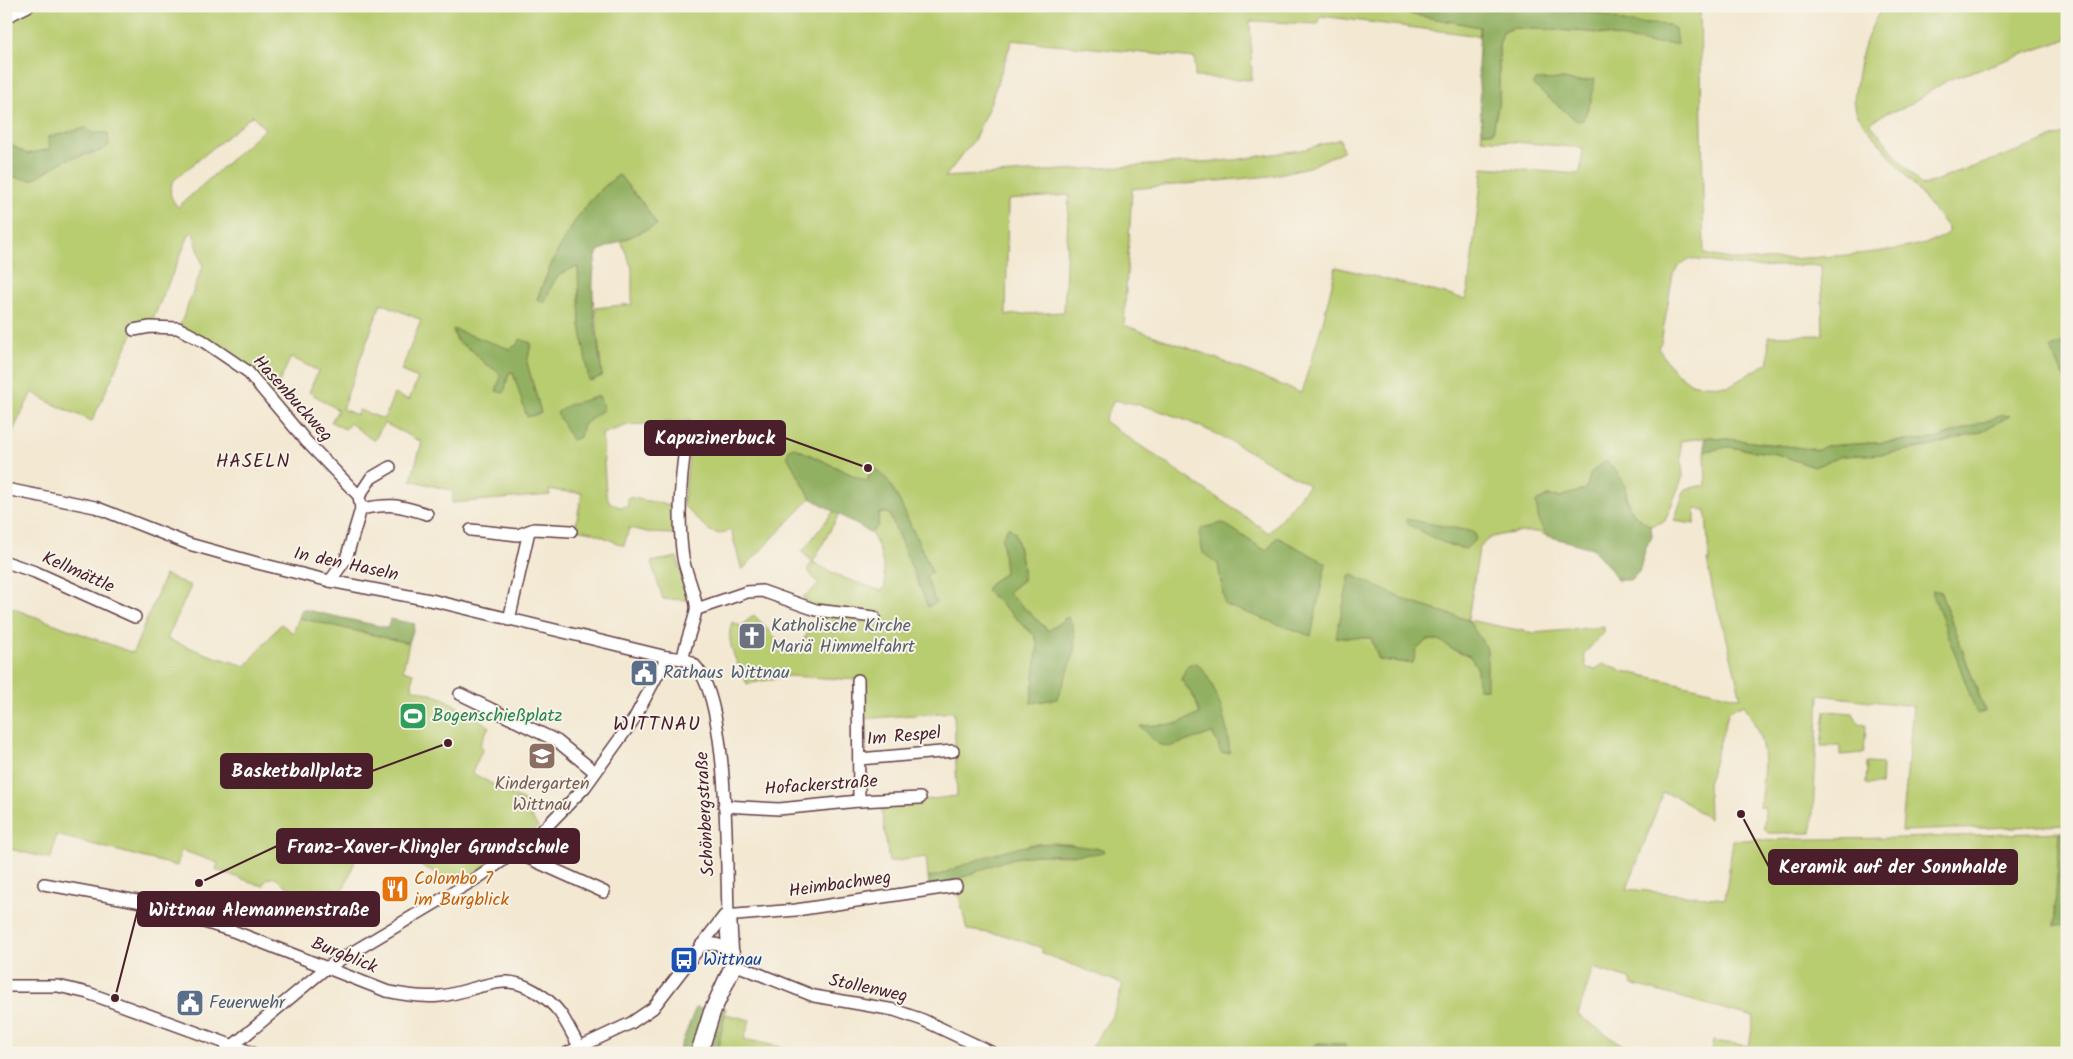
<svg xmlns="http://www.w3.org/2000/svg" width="2073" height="1059" font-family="Kalam,sans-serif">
<rect width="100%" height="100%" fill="#f7f3e8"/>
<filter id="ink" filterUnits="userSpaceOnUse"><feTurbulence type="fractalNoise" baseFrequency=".02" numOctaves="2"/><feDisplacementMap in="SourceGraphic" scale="10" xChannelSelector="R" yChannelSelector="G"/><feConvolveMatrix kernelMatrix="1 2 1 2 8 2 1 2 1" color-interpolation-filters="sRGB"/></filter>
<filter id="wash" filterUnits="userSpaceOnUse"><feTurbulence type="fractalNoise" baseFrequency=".0096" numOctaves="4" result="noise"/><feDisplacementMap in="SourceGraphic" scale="20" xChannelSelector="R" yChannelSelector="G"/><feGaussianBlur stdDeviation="1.12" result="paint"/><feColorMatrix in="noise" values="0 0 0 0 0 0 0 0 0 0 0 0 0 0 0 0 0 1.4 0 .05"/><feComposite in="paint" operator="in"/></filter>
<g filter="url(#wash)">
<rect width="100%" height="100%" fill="#f3e8d1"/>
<!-- green -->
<g fill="#b8cc70" stroke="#81764e" fill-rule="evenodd">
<path d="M6,6H1392L1394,11L1480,27V36L1321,16L1318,24L1250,21L1252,80L1195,77V58L1012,40L990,104L974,140L945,177L1234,160L1306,149L1340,139L1343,151L1309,167L1270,176L1132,189L1124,325L1205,354L1301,393L1323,322L1336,267L1465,299L1468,290L1483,167L1580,174L1583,148L1481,139L1482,132H1493L1499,100V46L1503,32L1513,28L1591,32L1649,43H1677L1669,25L1627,23L1596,13L1527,6H1700L1704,254C1718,257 1735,260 1749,260C1784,260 1926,254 1948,233V228L1866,126C1861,120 1856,114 1855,106C1853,97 1856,88 1857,79C1861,52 1868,30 1883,6H2067V39L1948,80L1902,109L1886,113L1870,123L1921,186L2067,133V341L2050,349L2067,381V598L2064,599L2067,612V825L1902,831L1913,706L1819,695L1812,833H1768L1764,829L1765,808L1760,807C1765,759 1769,747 1744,704L1729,711L1708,783L1709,819L1677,797L1663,793L1627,889L1725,899L1733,840L1902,838L2060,832L2054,926L2067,925V1053H1711L1713,1041L1749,1046L1754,1017L1631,984L1632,980L1593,968L1578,1015L1634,1053H1348L1344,1044L1316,1043L1307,1053H1087L1113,1015L1123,984L1042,953V948L1004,935L967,930L955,880C980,869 1007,857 1035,855C1045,854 1056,856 1067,856L1071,844H1032L937,876L928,877L926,857L889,862L881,805L957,796L954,712L861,719L860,680L788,676L747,684C739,665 724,644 732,622L739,625L741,629L745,627L743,624L754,615L792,655L819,618L803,597L819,585L807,569L813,562L802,552L833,512L839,514L813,562L841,577L882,591L885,587C884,566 882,550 871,533L878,526L879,513H889L928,606L926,576L932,572L899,500L873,466L867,482L793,447L787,456L811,498L742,570L731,530L719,534L708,530L683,505L690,450V421L628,425L602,434L606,494L610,503L620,507L628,506V497L673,506L674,534L652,533L629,528L624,546L592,532L575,529L582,493L549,490L550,495L452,503L453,491L411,480L422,442L384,423L374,441L350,423L345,429L331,422L338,410L309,392L318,371L291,357L273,395L179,328L203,266L193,232L190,233L150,326L134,330L92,421L49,402L32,392L6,445V173L17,178L56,165L65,160L48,137L50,149L27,154L6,142ZM253,115L265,129L178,207C170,198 168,192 173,181ZM619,175L644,205L657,225L621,241L632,268V304L595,308L602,376L590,381L580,324L578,266C553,275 554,280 544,302L537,299C554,254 578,203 619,175ZM1069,195L1064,312L1006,315L1008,200ZM1691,259L1751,267L1821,265L1823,335L1768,336L1769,362L1729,386L1704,385L1690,383L1673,370L1658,348L1661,343L1673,274L1680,264ZM381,303L421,320L401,371L418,378L409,400L394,394L384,419L359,410L357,415L342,409ZM453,332L510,349L518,344L531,343L527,363L541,413L527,417L513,372L501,376L494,369L484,363L473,351L457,341ZM1114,400C1184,410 1248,451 1309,485L1269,533L1104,421ZM568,405L604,409L583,425L580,430ZM1964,430L1980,432L1932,446L1884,454L1842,456L1814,467L1777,454L1728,447L1705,451L1706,486H1699L1685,489L1674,521L1695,524V509L1706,510L1709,561L1707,560L1714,597L1725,631L1741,698L1619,670L1618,668L1603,664L1596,669L1586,668L1584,654L1604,632V627L1534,633L1468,620L1479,549C1482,546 1484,542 1487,540C1495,534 1526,531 1536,532C1540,532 1543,534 1547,536V496L1560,497L1586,489L1591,472L1627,492C1626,508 1637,519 1651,526L1665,521L1683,476L1680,441L1711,437L1819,450L1826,446L1935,439ZM1406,519L1429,524L1466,549L1451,546ZM1223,523L1266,551L1225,605L1218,563L1203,528ZM1015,532L1023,569V580L1007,592L1049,631L1067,617L1031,703L1038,645L1035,636L986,590L993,581L1005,574ZM1940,591L1985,711V712L1977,714ZM1410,602L1468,620L1487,689H1478L1477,667L1470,656L1452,649L1439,640H1427L1416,650L1413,663L1379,660L1371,638L1336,637ZM1181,679L1227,730L1221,753L1217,741L1212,733L1199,737L1140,727L1176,724L1200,714L1195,699Z"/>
<polygon points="677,557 688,600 663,599 651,562"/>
<polygon points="165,575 191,586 167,639 209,655 246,666 281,624 293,633 299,618 409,643 403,670 413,673 412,688 443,698 489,726 480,745 483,748 472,773 537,808 533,811 515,800 513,803 530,815 538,827 505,854 458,884 365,837 338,903 323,904 283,884 276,877 266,879 263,886 216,870 218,863 181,850 177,866 56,835 51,859 6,848 6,606 133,653"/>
<polygon points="1825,711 1853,713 1859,724 1866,725 1864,753 1840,755 1840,746 1821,746"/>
<polygon points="1867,763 1882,764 1881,785 1866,784"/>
<polygon points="725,1014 750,1020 744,1039 781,1047 780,1053 717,1053"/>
</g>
<!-- forest -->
<g fill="#92b062" stroke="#6e6846">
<polygon points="1392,6 1527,6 1596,13 1627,23 1669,25 1675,29 1677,44 1649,43 1591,32 1512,28 1503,32 1499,46 1499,100 1493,132 1482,132 1478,68 1480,27 1393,11"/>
<polygon points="1564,79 1577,82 1595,79 1591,101 1583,120 1577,121 1533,85 1536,80"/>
<polygon points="86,128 93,133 108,133 109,145 101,151 65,160 32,180 17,178 6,173 6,142 27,154 50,149 48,137"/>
<path d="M619,175L644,205L657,225L598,251C586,281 598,343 602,376L589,381L580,324L578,267C554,273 554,282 544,303L537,300C554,254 578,203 619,175Z"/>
<polygon points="453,329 510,349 518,344 520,339 531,343 527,363 541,413 527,417 513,372 509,373 504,393 496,391 501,376 494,369 484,363 473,351 457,341"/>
<polygon points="2067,341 2067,381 2050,349"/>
<polygon points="599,396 604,409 583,425 580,437 572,440 557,413 568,405"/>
<polygon points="2003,415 2010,416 1980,432 1932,446 1884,454 1842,456 1814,467 1777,454 1728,447 1705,451 1705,438 1711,437 1819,450 1825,446 1935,439"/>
<polygon points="793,447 867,482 873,466 887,479 899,500 932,572 926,576 936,603 928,607 889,513 879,513 878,526 871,533 811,498 787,456 789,449"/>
<path d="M1606,461C1613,467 1619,474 1623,482C1627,489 1625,494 1627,501C1629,513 1642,521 1651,526L1652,536L1646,547L1639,572L1630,580H1617L1610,568L1592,548L1547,536L1539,522L1536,502L1547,496L1560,497L1586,489L1591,472Z"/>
<path d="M1406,519L1470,531L1475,534L1476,539L1466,549C1444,545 1427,535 1408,524Z"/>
<polygon points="1223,523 1266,551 1277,537 1326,563 1311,636 1225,605 1218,564 1203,553 1199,535 1202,528"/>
<path d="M1008,527L1015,532L1023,569V580L1008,592L1048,631L1068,617C1085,642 1066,674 1057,699L1031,703L1038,645L1035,636L986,590L993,581L1005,574L1002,538Z"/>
<polygon points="1350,574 1410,602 1468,620 1487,649 1487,689 1478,689 1477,667 1470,656 1452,649 1439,640 1427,640 1416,650 1413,663 1379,660 1371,638 1336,637"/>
<polygon points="1932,591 1940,591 1985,711 1977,714"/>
<polygon points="302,609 388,628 390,619 415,624 409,643 299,618"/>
<path d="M1197,663C1218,685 1227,724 1230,753H1221L1217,741L1212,733L1169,747L1158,744L1140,726L1176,724L1200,714L1195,698L1181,679L1187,666Z"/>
<polygon points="2060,832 2067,832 2067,876 2062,876 2064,899 2067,899 2067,925 2054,926"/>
<path d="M1053,843L1103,849L1104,852C1076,858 1049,852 1020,857C997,861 977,873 955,880C947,883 937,884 929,886L928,877L937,876C975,860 1011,845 1053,843Z"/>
<polygon points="696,1007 706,1011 694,1053 678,1053"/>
<polygon points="720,1007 726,1008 717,1053 707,1053"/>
<polygon points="1316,1043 1344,1044 1348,1053 1307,1053"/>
</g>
</g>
<g filter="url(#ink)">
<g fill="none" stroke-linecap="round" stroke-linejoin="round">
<defs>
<g id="street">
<polyline points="6,17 28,6"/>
<polyline points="134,330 150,327 178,328 203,341 247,371 306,441 359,496 361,509 346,559 330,581"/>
<path d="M6,489L95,507L189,544L257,563L330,581L435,601L667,657C676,658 685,658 692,663C730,692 726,867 728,916"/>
<polyline points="359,496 371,478 390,467"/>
<path d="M361,509C392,503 397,505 427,514"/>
<polyline points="471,530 518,535 534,529 571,531"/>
<polyline points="6,562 35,572 135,617"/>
<polyline points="697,609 747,592 762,591 816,610 874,617"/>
<polyline points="509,620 529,531"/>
<path d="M683,659C685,642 693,627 696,610C698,600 685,571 683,558C677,514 681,472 688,428"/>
<polyline points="858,680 859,801"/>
<polyline points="460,694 557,741 595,772"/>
<polyline points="859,759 953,751"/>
<polyline points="724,806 779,809 859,801 920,798"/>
<polyline points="515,852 604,892"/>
<path d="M44,884L137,901L233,931L386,991C404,995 422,998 440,996C461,994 483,983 504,982C524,981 548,997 560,1013C567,1023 573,1036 579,1046"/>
<polyline points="701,945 716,944 730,950"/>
<polyline points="734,964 814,996 894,1010 923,1020 993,1053"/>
<polyline points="6,986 58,986 88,993 253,1053"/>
<polyline points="224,1053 326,968 479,877 515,852 546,827 585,787 634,719 667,657"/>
<polyline points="567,1053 631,1023 653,1008 724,916 796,910 956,886"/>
</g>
<polyline id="secondary" points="699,1053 712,1012 734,964 730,950 728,916"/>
</defs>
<!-- street casing -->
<use href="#street" stroke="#633d44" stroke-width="14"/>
<!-- secondary casing -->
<use href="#secondary" stroke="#633d44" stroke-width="19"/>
<!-- street -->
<use href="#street" stroke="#fff" stroke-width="11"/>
<!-- secondary -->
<use href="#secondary" stroke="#fff" stroke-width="16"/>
</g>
</g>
<!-- icons -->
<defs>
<symbol id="church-square" viewBox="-11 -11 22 22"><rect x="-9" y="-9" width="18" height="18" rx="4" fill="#6b7280" stroke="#f7f3e8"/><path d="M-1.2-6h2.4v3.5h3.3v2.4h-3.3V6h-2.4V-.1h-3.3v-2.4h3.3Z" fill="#fff"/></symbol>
<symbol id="civic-square" viewBox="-11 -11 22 22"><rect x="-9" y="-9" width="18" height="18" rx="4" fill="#5c6f8a" stroke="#f7f3e8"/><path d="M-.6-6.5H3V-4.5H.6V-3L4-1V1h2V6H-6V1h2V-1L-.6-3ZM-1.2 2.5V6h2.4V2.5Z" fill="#fff"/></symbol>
<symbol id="stadium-square" viewBox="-11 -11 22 22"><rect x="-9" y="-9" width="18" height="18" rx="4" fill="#2e9e5b" stroke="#f7f3e8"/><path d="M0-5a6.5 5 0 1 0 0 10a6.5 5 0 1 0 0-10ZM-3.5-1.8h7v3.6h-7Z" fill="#fff"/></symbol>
<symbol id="school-square" viewBox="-11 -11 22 22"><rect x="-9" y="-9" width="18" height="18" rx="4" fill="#8d6e63" stroke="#f7f3e8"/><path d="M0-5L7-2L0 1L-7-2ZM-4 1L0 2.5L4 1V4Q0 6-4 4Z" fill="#fff"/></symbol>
<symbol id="restaurant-square" viewBox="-11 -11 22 22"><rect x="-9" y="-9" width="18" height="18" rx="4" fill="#e8710a" stroke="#f7f3e8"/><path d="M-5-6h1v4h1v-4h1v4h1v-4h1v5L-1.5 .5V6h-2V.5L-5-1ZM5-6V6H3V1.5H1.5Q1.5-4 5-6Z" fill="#fff"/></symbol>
<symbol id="bus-square" viewBox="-11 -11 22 22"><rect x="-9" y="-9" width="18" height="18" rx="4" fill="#1a4fb4" stroke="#f7f3e8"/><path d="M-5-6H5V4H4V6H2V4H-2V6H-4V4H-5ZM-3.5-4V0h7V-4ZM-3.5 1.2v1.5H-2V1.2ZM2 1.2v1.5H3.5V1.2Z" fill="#fff"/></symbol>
</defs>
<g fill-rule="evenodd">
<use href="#church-square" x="736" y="620" width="32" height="32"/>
<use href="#civic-square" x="628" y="657" width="32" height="32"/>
<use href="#stadium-square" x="397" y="700" width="32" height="32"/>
<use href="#school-square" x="526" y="740" width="32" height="32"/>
<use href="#restaurant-square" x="379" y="873" width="32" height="32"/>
<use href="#bus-square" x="668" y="944" width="32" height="32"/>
<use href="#civic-square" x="174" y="987" width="32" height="32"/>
</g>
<g text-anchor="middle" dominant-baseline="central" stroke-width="4" stroke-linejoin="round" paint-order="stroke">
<!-- street labels -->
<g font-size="18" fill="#4a1f2b" stroke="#f7f3e8">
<text transform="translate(292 399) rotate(48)">Hasenbuckweg</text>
<text transform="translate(346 565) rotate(12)">In den Haseln</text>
<text transform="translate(78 573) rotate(24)">Kellmättle</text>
<text transform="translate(904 737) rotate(-5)">Im Respel</text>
<text transform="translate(821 786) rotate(-4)">Hofackerstraße</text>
<text transform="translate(706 814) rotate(-93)">Schönbergstraße</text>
<text transform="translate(840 885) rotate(-8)">Heimbachweg</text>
<text transform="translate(344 956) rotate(22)">Burgblick</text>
<text transform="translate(868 989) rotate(12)">Stollenweg</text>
</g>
<!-- worship labels -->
<g font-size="18" fill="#5b616d" stroke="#f7f3e8" text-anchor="start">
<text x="771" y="626">Katholische Kirche<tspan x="771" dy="21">Mariä Himmelfahrt</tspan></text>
</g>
<!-- service labels -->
<g font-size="18" fill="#4e5e75" stroke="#f7f3e8" text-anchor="start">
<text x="663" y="673">Rathaus Wittnau</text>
<text x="209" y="1003">Feuerwehr</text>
</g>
<!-- leisure labels -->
<g font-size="18" fill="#27864d" stroke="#f7f3e8" text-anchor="start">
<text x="432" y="716">Bogenschießplatz</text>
</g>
<!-- education labels -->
<g font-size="18" fill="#785e54" stroke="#f7f3e8">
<text x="542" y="784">Kindergarten<tspan x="542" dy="21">Wittnau</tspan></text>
</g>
<!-- food labels -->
<g font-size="18" fill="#c56008" stroke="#f7f3e8" text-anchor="start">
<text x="414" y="879">Colombo 7<tspan x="414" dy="21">im Burgblick</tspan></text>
</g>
<!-- transit labels -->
<g font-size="18" fill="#164399" stroke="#f7f3e8" text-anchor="start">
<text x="703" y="960">Wittnau</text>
</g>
<!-- neighbourhood labels -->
<g font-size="19" letter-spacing="1" fill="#4a1f2b" stroke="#f7f3e8">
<text x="253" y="462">HASELN</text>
</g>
<!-- quarter labels -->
<g font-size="20" letter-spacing="1" fill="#4a1f2b" stroke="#f7f3e8">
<text x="657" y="725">WITTNAU</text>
</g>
</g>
<!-- callouts -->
<path fill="none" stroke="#4a1f2b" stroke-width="2" d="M868 468L785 438M448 743L372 771M199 883L277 846M1741 814L1769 867M115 998L138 909"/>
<g fill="#4a1f2b" stroke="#f7f3e8" stroke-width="2">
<circle cx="868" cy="468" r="5"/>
<circle cx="448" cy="743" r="5"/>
<circle cx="199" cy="883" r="5"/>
<circle cx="1741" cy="814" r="5"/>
<circle cx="115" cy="998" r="5"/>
</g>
<g fill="#4a1f2b" stroke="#4a1f2b" stroke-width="2">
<rect x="645" y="421" width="140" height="34" rx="5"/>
<rect x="221" y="754" width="151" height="34" rx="5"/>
<rect x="277" y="829" width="302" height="34" rx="5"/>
<rect x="1769" y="850" width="248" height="34" rx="5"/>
<rect x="138" y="892" width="241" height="34" rx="5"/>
</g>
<g font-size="19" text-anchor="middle" font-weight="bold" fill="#fff">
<text x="715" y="444">Kapuzinerbuck</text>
<text x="297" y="777">Basketballplatz</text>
<text x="428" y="853">Franz-Xaver-Klingler Grundschule</text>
<text x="1893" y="873">Keramik auf der Sonnhalde</text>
<text x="259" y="916">Wittnau Alemannenstraße</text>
</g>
<!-- margin -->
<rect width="2073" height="1059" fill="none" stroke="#f7f3e8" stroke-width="25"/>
</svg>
